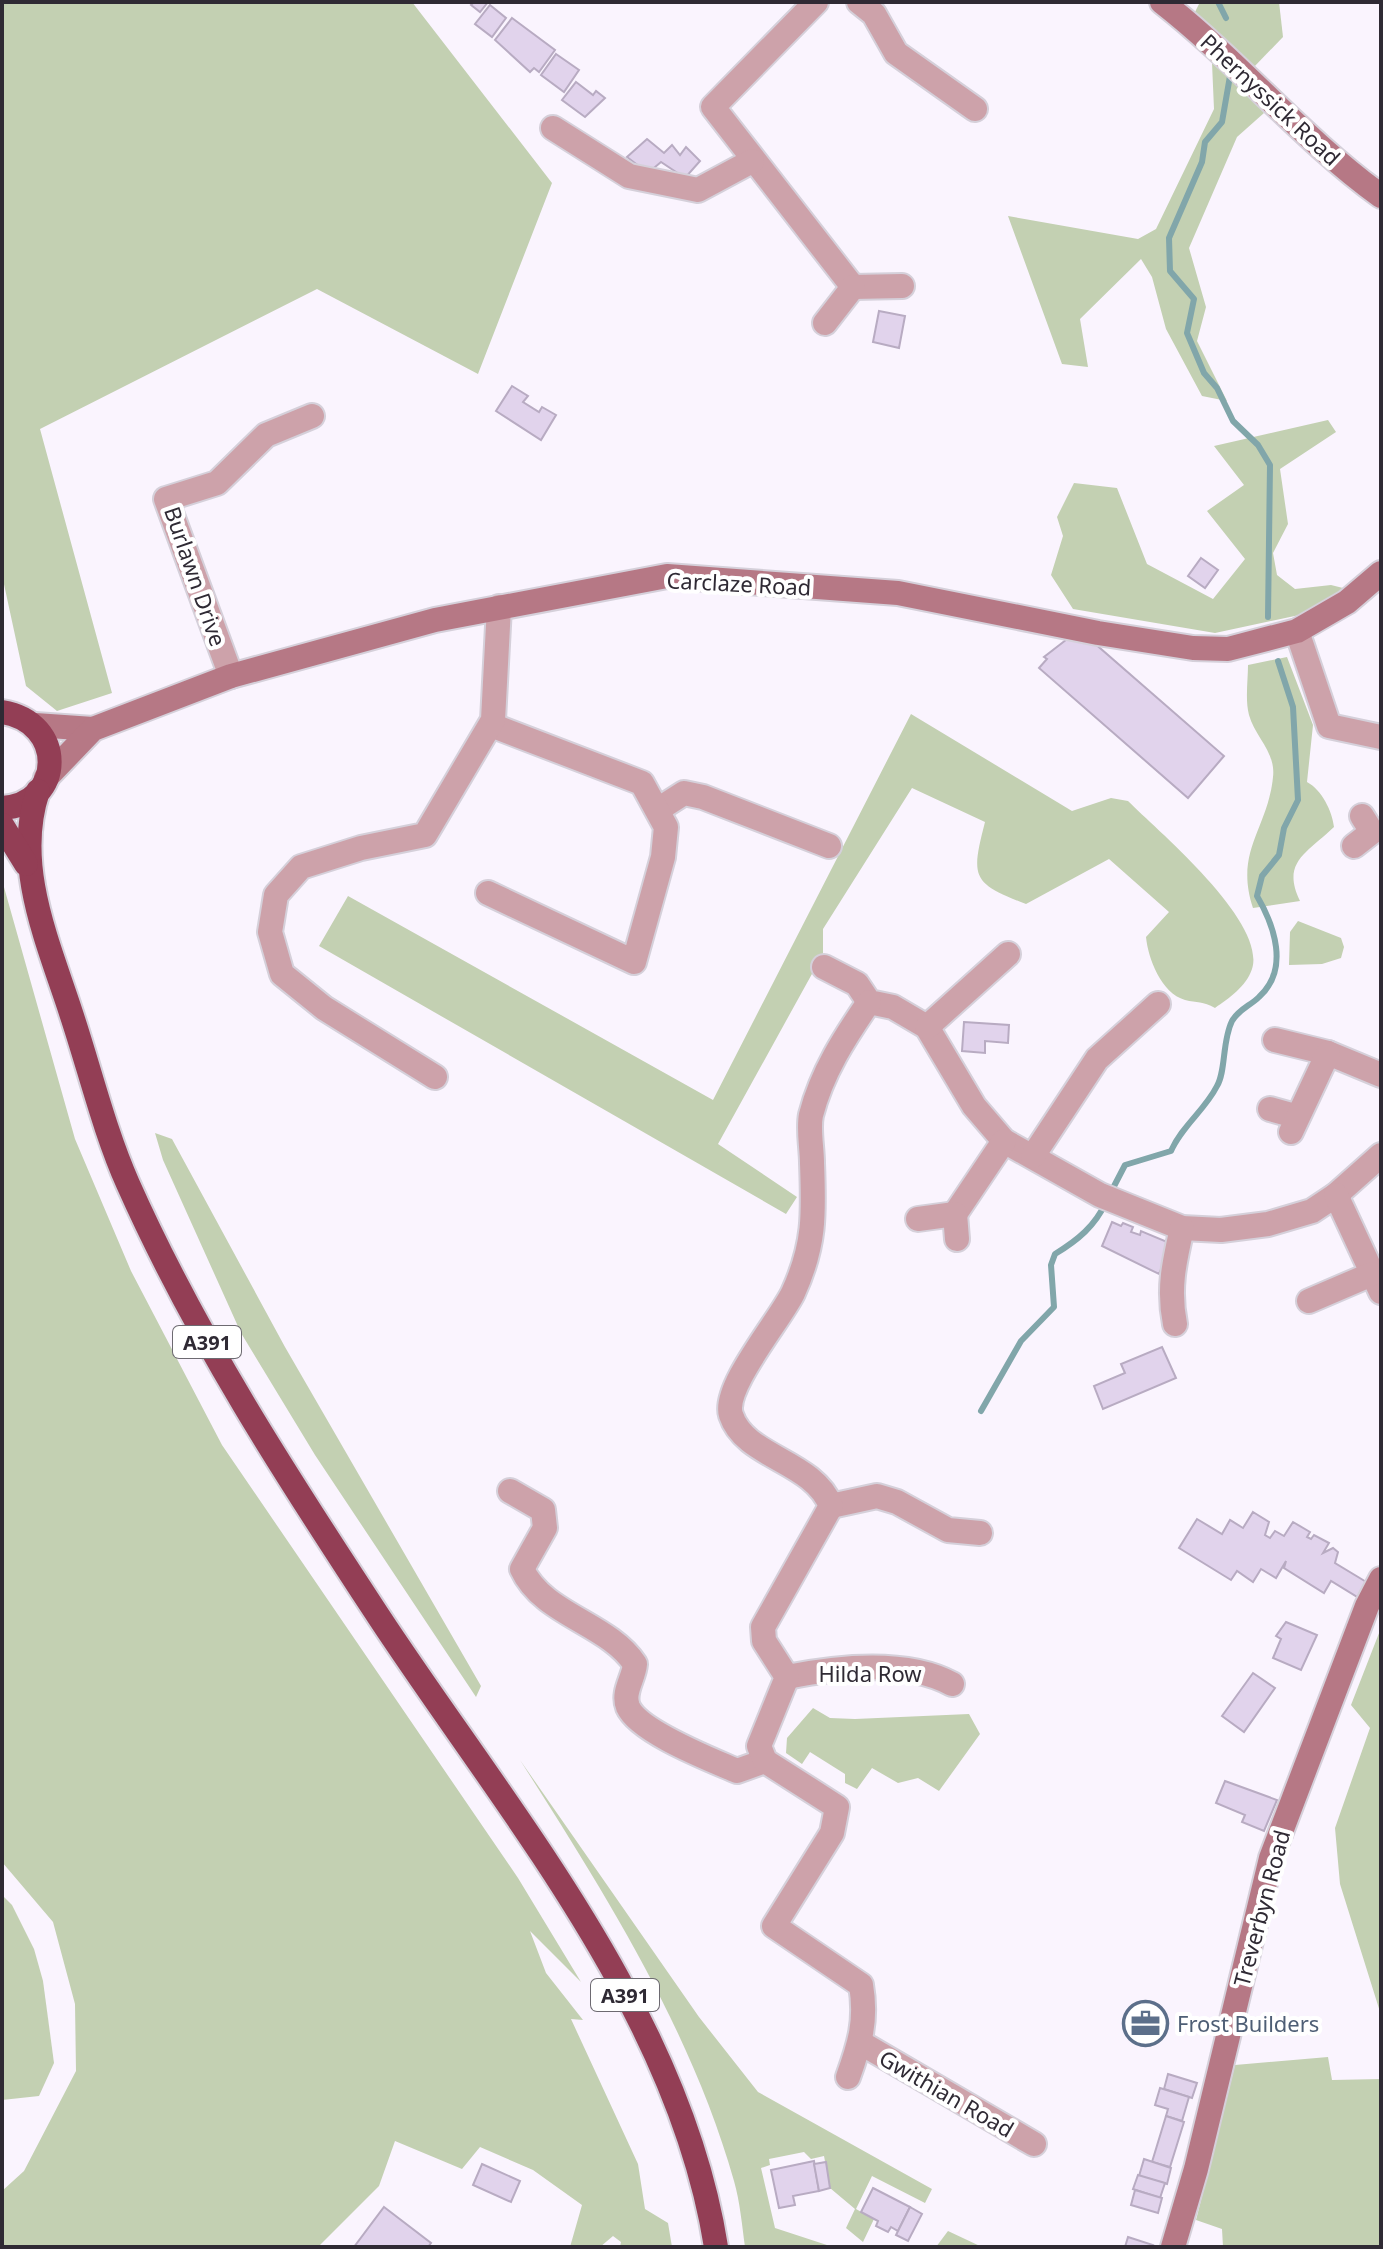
<svg xmlns="http://www.w3.org/2000/svg" width="1383" height="2249" font-family="'Noto Sans',sans-serif">
<rect width="100%" height="100%" fill="#faf4fe"/>
<!-- green -->
<g fill="#c3d0b2">
<polygon points="2,2 412,2 552,183 478,374 317,289 40,429 112,693 57,711 26,686 2,575"/>
<polygon points="1200,2 1279,2 1283,37 1252,69 1194,14"/>
<polygon points="1212,63 1248,94 1264,113 1237,137 1189,248 1206,307 1197,341 1227,401 1202,396 1166,329 1152,277 1141,259 1080,319 1088,367 1062,364 1008,216 1138,239 1156,229 1214,109"/>
<polygon points="1328,420 1336,432 1280,469 1288,524 1273,553 1277,575 1295,589 1331,585 1347,589 1304,614 1215,633 1073,609 1051,575 1063,536 1057,517 1074,483 1117,488 1147,564 1213,599 1245,559 1207,511 1244,485 1214,446"/>
<path d="M1287,657L1313,725L1307,782C1322,790 1332,811 1334,827C1307,853 1281,862 1300,901L1253,908C1234,851 1268,829 1273,777C1276,752 1255,737 1249,715C1245,700 1248,680 1248,665Z"/>
<path d="M911,714L1072,811L1111,798L1128,801C1159,832 1267,922 1252,969C1246,987 1229,998 1215,1008C1203,1001 1197,1003 1185,1000C1161,993 1148,958 1146,937L1169,912L1109,859L1026,904C971,883 971,877 985,822L912,788L823,929V954L718,1144L797,1197L786,1214L319,946L348,896L713,1100Z"/>
<polygon points="2,880 75,1139 131,1271 222,1445 518,1878 581,1982 530,1931 546,1973 583,2020 571,2019 638,2164 645,2209 668,2223 672,2247 620,2247 621,2242 613,2236 600,2247 570,2247 582,2205 533,2170 480,2147 462,2169 395,2141 379,2186 318,2247 2,2247 2,2191 24,2171 76,2071 75,2004 53,1922 2,1862"/>
<polygon points="1298,921 1341,938 1344,947 1341,958 1322,964 1289,965 1290,932"/>
<polygon points="155,1133 172,1139 285,1347 481,1686 476,1697 315,1455 241,1333 163,1160"/>
<polygon points="1381,1628 1381,2015 1340,1884 1335,1828 1370,1728 1351,1705"/>
<polygon points="813,1708 830,1718 855,1719 969,1714 980,1734 939,1791 918,1778 898,1783 872,1768 857,1789 845,1783 845,1774 810,1752 802,1764 786,1753 787,1738"/>
<path d="M520,1760L699,2017L758,2092L932,2189L925,2203L872,2176L856,2209L874,2219L863,2242L846,2228L855,2209L830,2188L824,2156L811,2159L804,2152L769,2159L770,2165L761,2168L775,2228L833,2247H745C742,2225 740,2202 734,2181C691,2029 604,1892 520,1760Z"/>
<polygon points="2,1895 12,1905 34,1949 43,1981 54,2063 39,2096 2,2100"/>
<polygon points="1328,2057 1332,2080 1381,2079 1381,2247 1223,2247 1222,2229 1196,2220 1235,2065"/>
<polygon points="948,2231 982,2247 936,2247"/>
</g>
<g fill="none" stroke-linecap="round" stroke-linejoin="round">
<!-- stream -->
<g stroke="#81a6aa" stroke-width="6">
<polyline points="1218,2 1226,18"/>
<polyline points="1230,76 1222,122 1205,142 1202,162 1169,238 1170,271 1194,299 1187,333 1204,373 1217,388 1233,421 1258,445 1270,465 1268,617"/>
<path d="M1111,1192L1125,1165L1171,1151C1182,1126 1205,1110 1217,1086C1226,1071 1222,1041 1232,1021C1239,1009 1250,1006 1259,997C1290,969 1274,925 1257,896L1262,876L1279,855L1284,828L1298,800L1293,707L1278,661"/>
<path d="M981,1411L1021,1341L1054,1307L1051,1265L1055,1254C1078,1240 1095,1226 1106,1202"/>
</g>
</g>
<!-- building -->
<g fill="#e1d3ec" stroke="#b8abc2" stroke-width="2">
<polygon points="474,2 488,2 480,12 471,5"/>
<polygon points="490,5 506,18 492,37 475,24"/>
<polygon points="512,18 555,50 539,72 534,68 530,72 495,40"/>
<polygon points="556,54 579,70 564,92 541,75"/>
<polygon points="576,82 593,95 596,91 605,98 585,117 562,100"/>
<polygon points="647,139 664,153 672,145 680,155 686,147 700,161 685,178 661,162 648,173 627,157"/>
<polygon points="879,311 905,316 899,348 873,342"/>
<polygon points="512,386 528,396 523,402 539,412 542,407 556,415 541,440 496,411"/>
<polygon points="1201,558 1218,570 1205,588 1188,576"/>
<polygon points="1071,636 1093,642 1224,756 1188,798 1039,668 1047,659 1044,657"/>
<polygon points="964,1022 1009,1025 1008,1043 985,1041 985,1053 962,1051"/>
<polygon points="1112,1222 1121,1226 1123,1223 1133,1227 1131,1232 1140,1235 1141,1231 1172,1244 1159,1274 1102,1246"/>
<polygon points="1162,1347 1176,1378 1103,1409 1094,1386 1125,1373 1121,1364"/>
<polygon points="1253,1512 1269,1522 1265,1535 1270,1538 1275,1531 1284,1536 1293,1522 1310,1532 1307,1537 1311,1539 1314,1535 1329,1543 1323,1553 1333,1548 1338,1552 1335,1563 1368,1583 1359,1598 1331,1581 1324,1593 1284,1568 1286,1561 1276,1578 1261,1569 1253,1582 1237,1571 1231,1580 1179,1548 1197,1519 1222,1534 1230,1520 1243,1528"/>
<polygon points="1286,1622 1317,1635 1301,1670 1273,1658 1281,1639 1276,1636"/>
<polygon points="1253,1673 1275,1688 1244,1732 1222,1716"/>
<polygon points="1225,1781 1277,1800 1264,1831 1242,1822 1245,1815 1216,1803"/>
<polygon points="1168,2074 1197,2083 1192,2098 1164,2089"/>
<polygon points="1160,2088 1189,2097 1182,2121 1166,2116 1168,2109 1155,2105"/>
<polygon points="1166,2116 1184,2122 1170,2167 1152,2162"/>
<polygon points="1144,2159 1171,2168 1167,2184 1139,2176"/>
<polygon points="814,2161 819,2191 793,2196 795,2205 779,2208 771,2170"/>
<polygon points="826,2162 830,2188 819,2191 814,2164"/>
<polygon points="482,2164 520,2181 511,2202 473,2185"/>
<polygon points="1138,2175 1165,2183 1160,2198 1133,2189"/>
<polygon points="873,2188 910,2207 898,2231 891,2227 888,2232 876,2226 878,2221 861,2212"/>
<polygon points="1135,2190 1162,2198 1158,2213 1131,2205"/>
<polygon points="384,2207 431,2243 428,2247 354,2247"/>
<polygon points="910,2207 922,2214 908,2241 896,2235"/>
<polygon points="1128,2237 1153,2245 1152,2247 1125,2247"/>
</g>
<g fill="none" stroke-linecap="round" stroke-linejoin="round">
<defs>
<g id="street">
<polyline points="816,2 713,107 853,287 902,286"/>
<polyline points="859,2 874,14 896,53 975,109"/>
<polyline points="553,128 629,176 698,190 752,161"/>
<polyline points="825,323 853,287"/>
<polyline points="1297,631 1329,726 1381,737"/>
<polyline points="231,676 166,499 217,483 266,435 312,416"/>
<polyline points="659,809 684,793 703,797 829,846"/>
<polyline points="1354,846 1372,832 1362,816"/>
<polyline points="488,893 634,962 663,857 666,827 642,783 491,725"/>
<polyline points="824,967 857,984 869,1002 893,1007 927,1027 974,1106 1004,1141 1100,1195 1182,1228 1221,1230 1268,1224 1312,1211 1336,1195 1381,1155"/>
<polyline points="927,1027 1008,954"/>
<polyline points="1275,1040 1328,1053 1381,1075"/>
<polyline points="435,1077 324,1008 282,974 270,932 276,895 301,867 361,848 425,835 493,720 499,607"/>
<polyline points="1270,1109 1295,1116"/>
<polyline points="1291,1132 1328,1053"/>
<polyline points="1033,1156 1097,1059 1158,1004"/>
<polyline points="1336,1195 1381,1292"/>
<polyline points="955,1214 1004,1141"/>
<polyline points="918,1219 955,1214 957,1239"/>
<polyline points="1309,1301 1372,1274"/>
<path d="M1175,1324C1168,1289 1174,1263 1182,1228"/>
<path d="M510,1491L543,1510L545,1528L522,1569C543,1615 608,1623 635,1664C634,1678 622,1692 628,1707C639,1732 712,1760 737,1771L765,1761"/>
<polyline points="831,1506 877,1496 897,1502 948,1530 980,1533"/>
<path d="M787,1677C837,1667 906,1659 952,1684"/>
<polyline points="861,2043 1034,2144"/>
<path d="M848,2077C860,2044 867,2020 861,1985L774,1926L832,1833L837,1807L765,1761L759,1746L787,1677L764,1641L763,1627L831,1506C813,1460 745,1458 731,1415C722,1388 780,1320 793,1293C815,1245 814,1214 812,1163C812,1148 808,1129 811,1115C822,1072 845,1037 869,1002"/>
</g>
<g id="secondary">
<path d="M1162,2C1240,63 1302,139 1381,196"/>
<polyline points="35,725 93,729"/>
<polyline points="46,778 93,729 231,676 435,620 667,576 898,593 1098,633 1193,648 1228,649 1297,631 1347,602 1381,573"/>
<polyline points="1173,2247 1196,2169 1271,1858 1367,1606 1381,1579"/>
</g>
<g id="highway">
<path d="M2,712C66,722 65,804 2,808"/>
<path d="M38,791C13,865 48,942 71,1013C90,1070 104,1130 128,1184C196,1337 287,1477 379,1617C506,1810 679,2011 716,2247"/>
<polyline points="2,825 26,864"/>
</g>
</defs>
<!-- street casing -->
<use href="#street" stroke="#d5d0da" stroke-width="28"/>
<!-- secondary casing -->
<use href="#secondary" stroke="#d5d0da" stroke-width="28"/>
<!-- highway casing -->
<use href="#highway" stroke="#d5d0da" stroke-width="28"/>
<!-- street -->
<use href="#street" stroke="#cda2aa" stroke-width="24"/>
<!-- secondary -->
<use href="#secondary" stroke="#b67885" stroke-width="24"/>
<!-- highway -->
<use href="#highway" stroke="#933e55" stroke-width="24"/>
</g>
<!-- icons -->
<defs>
<symbol id="office-ring" viewBox="-11 -11 22 22"><circle r="9.5" fill="#fff" stroke="#5c6f8a" stroke-width="1.5"/><path d="M-6-3h4V-5.5h4V-3h4V5H-6ZM-1-4.5V-3h2v-1.5ZM-6 0V1H6V0Z" fill="#5c6f8a"/></symbol>
</defs>
<g fill-rule="evenodd">
<use href="#office-ring" x="1120" y="1998" width="51" height="51"/>
</g>
<g text-anchor="middle" dominant-baseline="central" stroke-width="8" stroke-linejoin="round" paint-order="stroke">
<!-- shield labels -->
<g fill="#fff" stroke="#6d6a71" stroke-width="2">
<rect x="173" y="1326" width="68" height="32" rx="6"/>
<rect x="591" y="1979" width="68" height="32" rx="6"/>
</g>
<g font-size="20" font-weight="bold" fill="#2f2a34">
<text x="207" y="1342">A391</text>
<text x="625" y="1995">A391</text>
</g>
<!-- street labels -->
<g font-size="22" fill="#2f2a34" stroke="#fff">
<text transform="translate(1271 99) rotate(43)">Phernyssick Road</text>
<text transform="translate(196 576) rotate(71)">Burlawn Drive</text>
<text transform="translate(739 583) rotate(3)">Carclaze Road</text>
<text x="870" y="1673">Hilda Row</text>
<text transform="translate(1261 1908) rotate(-75)">Treverbyn Road</text>
<text transform="translate(947 2093) rotate(30)">Gwithian Road</text>
</g>
<!-- service labels -->
<g font-size="22" fill="#4e5e75" stroke="#fff" text-anchor="start">
<text x="1177" y="2023">Frost Builders</text>
</g>
</g>
<!-- border -->
<rect width="1383" height="2249" fill="none" stroke="#2f2a34" stroke-width="8"/>
</svg>
